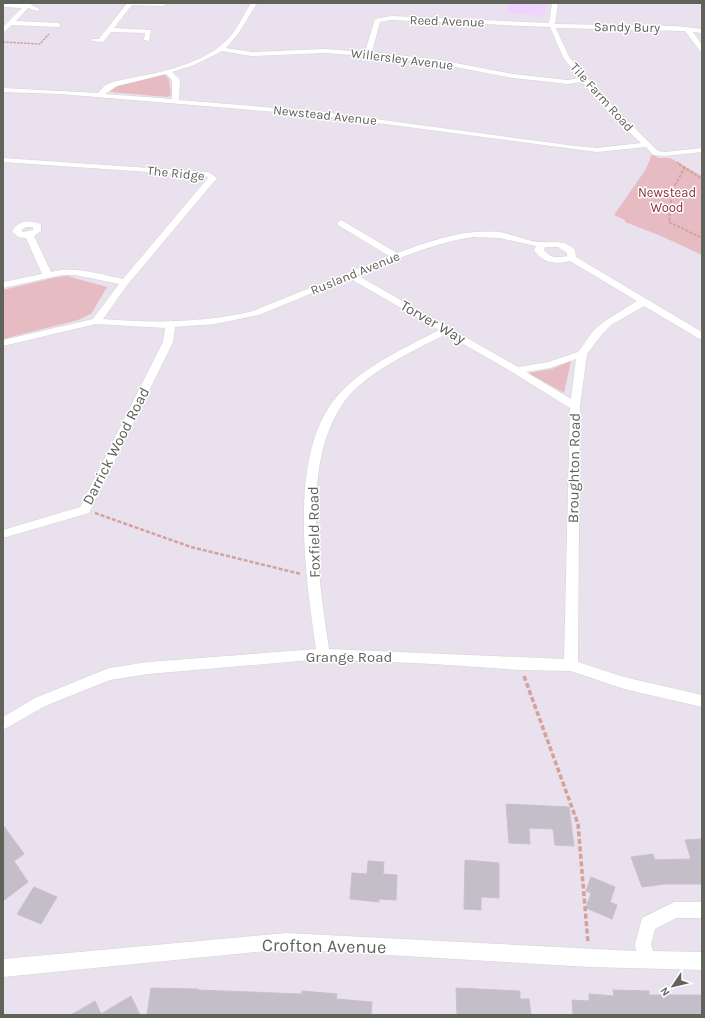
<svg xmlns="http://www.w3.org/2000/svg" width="705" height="1018" font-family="Karla,sans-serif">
<rect width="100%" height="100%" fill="#e9e1ed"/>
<!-- commercial -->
<polygon fill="#efd4ff" points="507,3 547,3 544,16 507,13"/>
<!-- green -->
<g fill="#e6bcc2">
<polygon points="161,75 165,75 169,79 171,95 168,97 110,92 115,86"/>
<polygon points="652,154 659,158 670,158 702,176 702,255 661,236 625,222 625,220 614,215 646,169"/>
<polygon points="67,276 107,287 91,314 78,320 3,339 3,290 53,278"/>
<polygon points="571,361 564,393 528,373 552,369"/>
</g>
<!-- building -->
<g fill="#c3bec8" stroke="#c9bfd2">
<polygon points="506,804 569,807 574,846 555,845 553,829 529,828 530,844 509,843"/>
<polygon points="3,825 24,854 14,861 28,882 3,901"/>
<polygon points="702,839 702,884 665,884 642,887 631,857 653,854 655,860 691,859 685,840"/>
<polygon points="465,860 499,863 499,898 481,897 481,910 464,909"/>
<polygon points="368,861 384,862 383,874 397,875 396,900 379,899 379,902 350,899 352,873 367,874"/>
<polygon points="591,877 615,887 610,902 617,905 612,919 586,908 591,893 586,891"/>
<polygon points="34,887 57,897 41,924 17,914"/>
<polygon points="151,988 198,989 198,990 302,994 302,991 337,994 336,999 372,1002 371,1015 147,1015"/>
<polygon points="456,988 520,991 520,999 529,999 531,1015 457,1015"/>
<polygon points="613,990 649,991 649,995 702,995 702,1015 573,1015 572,1000 589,1001 589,994 614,996"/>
<polygon points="131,996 140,1015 71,1015 95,1001 101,1014"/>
</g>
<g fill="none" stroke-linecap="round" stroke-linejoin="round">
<defs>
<g id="minor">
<polygon points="3,3 33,3 31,5 40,9 37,11 28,8 16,21 58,23 61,25 58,27 12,25 3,33 3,27 22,8 3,7"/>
<polygon points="127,3 166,4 163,6 132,5 114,28 151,30 149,41 144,40 145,33 111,32 103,42 92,41 92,39 99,39"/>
<path d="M251,3H257L238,34L226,48L251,52L324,49L365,52L375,19L391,16L549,23L552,3H558L555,24L676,26L702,29V33L693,32L702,45V52L700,51L685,31L556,28L569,57L587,78L616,110L658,151L665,152L702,148V152L665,156L653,155L646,147L597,152L324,116L60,94L3,92V88L98,93L104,86L112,82C149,74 198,68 226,41C237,31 243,15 251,3ZM391,20L550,27L563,57L579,78L568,80L513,74L440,60L372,52L380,22ZM222,51L251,56L324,53L368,56L440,64L513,78L568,84L582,82L610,114L641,143L597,148L575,146L324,112L179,100L180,80L172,72L194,65ZM166,74L172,80V99L105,94L117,86Z"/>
<path d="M3,158L208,172L217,178L128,284L103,319C154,323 203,323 253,311L389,256L338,225L337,223L341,220L397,253C431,241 462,229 499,232C513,234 526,241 541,242C555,243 563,239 575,250L576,257L702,332V339L698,338L644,306L611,325L602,334L587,354L580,407L578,662L624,677L702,695V707L624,689L571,671L520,670L433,664L323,659L148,674L110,680L45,706L3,730V717L35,698L109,668L148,662L316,649C306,577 285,448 342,391C369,364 405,348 439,330L349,278L259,315L215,324L175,327L173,342L89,513L3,538V530L80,507L163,342L165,328L96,324L3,346V340L93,319L119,284L75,275H62L3,288V282L42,274L26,238L18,237L12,231C19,220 29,220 41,224V231L34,236L51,272C75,266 99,274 123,279L208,178L206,176L3,162ZM26,227H33V230L23,232L21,230ZM473,237L500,238L536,246L534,250C543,263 555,265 570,261L637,301L605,321L594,330L578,352L548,362L518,367L357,275C395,260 433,243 473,237ZM545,247H558L567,253V256C557,258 550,258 544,250ZM446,334L512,372L570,408L564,659L329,649C319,575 298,460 347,398C370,370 414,351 446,334ZM576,359L571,399L526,372L550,368Z"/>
<polygon points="674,902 702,902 702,918 676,918 655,929 651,944 653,951 702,952 702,970 590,967 286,949 3,977 3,959 286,933 636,951 635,944 642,918"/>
</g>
</defs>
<!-- minor casing -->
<use href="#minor" stroke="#d2d6cf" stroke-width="1"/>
<!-- path-far3 -->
<g stroke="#d4a29b" stroke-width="1.5" stroke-dasharray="2.5 1" stroke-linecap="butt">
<polyline points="3,42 40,44 49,34"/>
<polyline points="677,162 681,165"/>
</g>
<!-- path-far2 -->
<g stroke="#d4a29b" stroke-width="2" stroke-dasharray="3 1.5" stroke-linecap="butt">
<polyline points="679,164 702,179"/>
<polyline points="685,167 672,191 669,222 702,238"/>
</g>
<!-- path-far1 -->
<polyline stroke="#d4a29b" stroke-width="2.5" stroke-dasharray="4 2" stroke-linecap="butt" points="95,513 191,547 301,574"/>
<!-- path -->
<polyline stroke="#d4a29b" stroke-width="3.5" stroke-dasharray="5 2.5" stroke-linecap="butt" points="524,676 578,824 588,943"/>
<!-- minor -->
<use href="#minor" fill="#fff" fill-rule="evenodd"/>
</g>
<g text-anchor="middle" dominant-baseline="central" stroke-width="3" stroke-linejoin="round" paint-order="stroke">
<!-- far-street labels -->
<g font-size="13" fill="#5f6359" stroke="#fff">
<text transform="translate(447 21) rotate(2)">Reed Avenue</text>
<text transform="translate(627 27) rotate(1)">Sandy Bury</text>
<text transform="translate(402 59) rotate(7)">Willersley Avenue</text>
<text transform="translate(602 97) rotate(48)">Tile Farm Road</text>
<text transform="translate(325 115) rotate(6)">Newstead Avenue</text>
<text transform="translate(176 173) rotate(6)">The Ridge</text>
<text transform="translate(355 273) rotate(-22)">Rusland Avenue</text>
</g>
<!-- far-park labels -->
<g font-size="13" fill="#89323b" stroke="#fff">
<text x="667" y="192">Newstead<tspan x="667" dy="15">Wood</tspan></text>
</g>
<!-- street labels -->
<g font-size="15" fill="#5f6359" stroke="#fff">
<text transform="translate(433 322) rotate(30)">Torver Way</text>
<text transform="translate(116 446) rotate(-63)">Darrick Wood Road</text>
<text transform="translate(574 468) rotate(-89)">Broughton Road</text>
<text transform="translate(314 532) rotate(-91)">Foxfield Road</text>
<text x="349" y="657">Grange Road</text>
</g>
<!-- near-street labels -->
<g font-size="18" fill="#5f6359" stroke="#fff">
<text transform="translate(324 946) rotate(1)">Crofton Avenue</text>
</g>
</g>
<!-- border -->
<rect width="705" height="1018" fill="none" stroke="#5f6359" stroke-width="8"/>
<!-- north arrow -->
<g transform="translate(673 986) rotate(235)" stroke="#ffffff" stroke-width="3" paint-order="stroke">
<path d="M0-3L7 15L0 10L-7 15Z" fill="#5f6359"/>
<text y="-6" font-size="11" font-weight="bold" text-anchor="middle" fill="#5f6359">N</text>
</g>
</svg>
